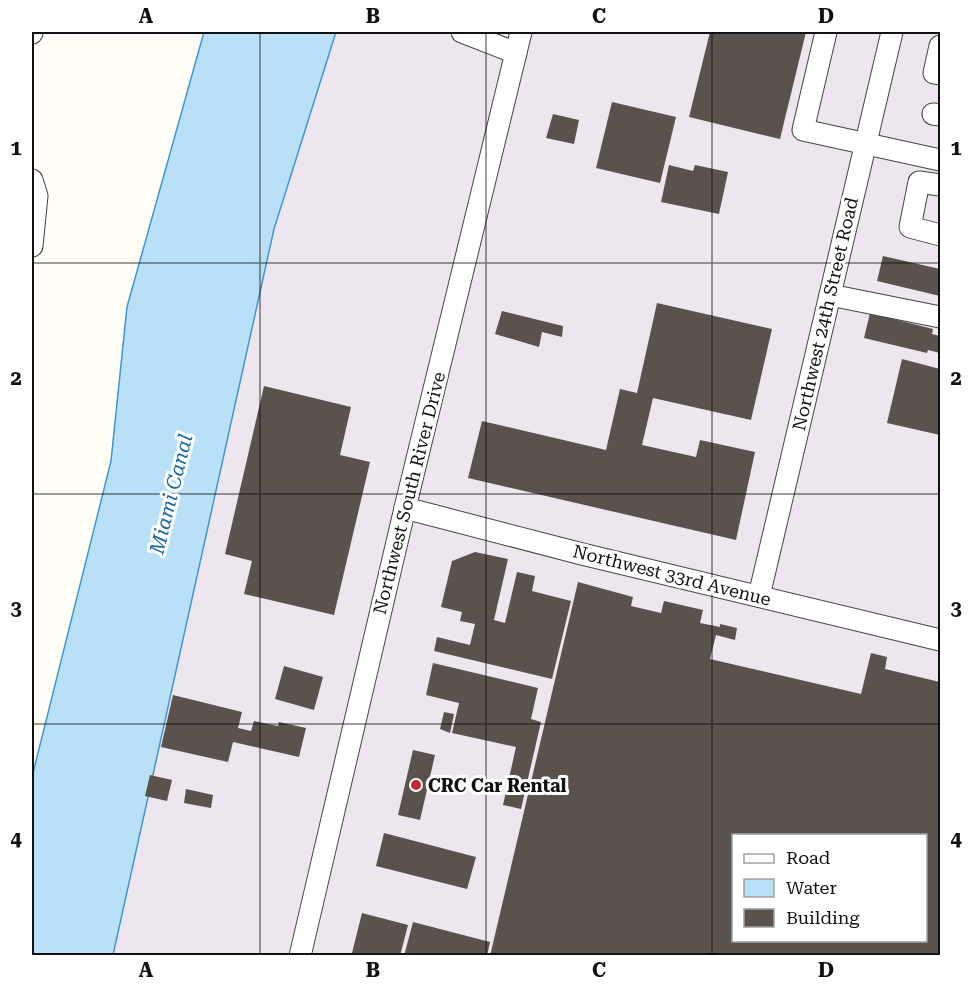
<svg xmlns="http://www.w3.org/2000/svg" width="972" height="987" font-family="'Roboto Serif',serif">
<rect width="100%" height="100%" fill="#fffdf5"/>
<!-- industrial -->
<path fill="#eee6ef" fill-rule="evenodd" d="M336,32H940V955L113,956L274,229ZM734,836H926V940H734Z"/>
<!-- water -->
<polygon fill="#b9e0f7" stroke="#3f96cf" stroke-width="1.5" points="204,32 336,32 274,229 113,955 32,956 32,777 111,461 127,307"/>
<!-- building -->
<g fill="#5a524d" fill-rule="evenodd">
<polygon points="710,32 806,32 780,139 689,117"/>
<polygon points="612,102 676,117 660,183 596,168"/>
<polygon points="553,114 579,120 574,144 546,138"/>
<polygon points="669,165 693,171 695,165 728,172 719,214 661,202"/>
<polygon points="883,256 940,269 940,296 877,281"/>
<polygon points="657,303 772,329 751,420 653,398 642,445 696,457 700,440 755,452 736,540 468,478 482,421 606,450 620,389 637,393"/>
<polygon points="502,311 563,326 562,337 542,332 539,347 495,334"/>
<polygon points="870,313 933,329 932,334 940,336 940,353 928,350 927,353 864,338"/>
<polygon points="902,359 940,369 940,435 887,423"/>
<polygon points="264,386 351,407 340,455 370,462 334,615 244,594 252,561 225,554"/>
<polygon points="475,552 508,559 494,620 505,623 517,572 535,576 532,591 571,601 552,679 434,651 437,637 470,645 475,624 460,621 462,612 441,607 452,561"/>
<path d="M578,582L633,597L631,606L661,613L664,601L703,610L700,623L720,627V624L737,628L735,640L716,635L710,659L861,694L871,653L887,657L885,669L940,682V956H490ZM734,836H926V940H734Z"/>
<polygon points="433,663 538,688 531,719 541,722 521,809 503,805 516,747 452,733 459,703 426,695"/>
<polygon points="284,666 323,677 314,710 275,699"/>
<polygon points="173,695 242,712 238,728 251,731 254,721 278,726 279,722 306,728 299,757 233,742 228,762 161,747"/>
<polygon points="444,712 454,714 450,733 440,729"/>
<polygon points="413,750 435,755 420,820 398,815"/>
<polygon points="150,775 172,780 167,801 145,796"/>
<polygon points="186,789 213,795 211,808 184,803"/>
<polygon points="384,833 476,857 467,889 376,866"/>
<polygon points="362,913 408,925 400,956 363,956 352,953"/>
<polygon points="413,922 490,942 487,956 404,956"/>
</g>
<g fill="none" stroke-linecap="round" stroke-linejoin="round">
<defs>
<g id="minor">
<polyline points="462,32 516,53"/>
<polyline points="826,32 803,130 940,160"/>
<polyline points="32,33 32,32"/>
<polyline points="940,46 934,73 940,74"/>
<polyline points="933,114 940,115"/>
<polyline points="32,180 37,196 32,246"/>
<polyline points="940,185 919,182 910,227 940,235"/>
<polyline points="830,295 940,317"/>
<polyline points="405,508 582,554 940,640"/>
<polyline points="759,596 892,32"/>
<polyline points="300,956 405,508 521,32"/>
</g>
</defs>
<!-- minor casing -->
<use href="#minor" stroke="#444" stroke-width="23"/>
<!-- minor -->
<use href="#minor" stroke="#fff" stroke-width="21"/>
</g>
<!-- grid -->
<path fill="none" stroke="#111" stroke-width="1.5" stroke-opacity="0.55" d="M260,32V956M486,32V956M712,32V956M32,263H940M32,494H940M32,724H940"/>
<!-- markers -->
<circle fill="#c4262e" stroke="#fff" stroke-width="2" cx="416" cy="785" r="6"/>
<g text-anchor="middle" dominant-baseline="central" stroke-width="6" stroke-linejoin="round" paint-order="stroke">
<!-- street labels -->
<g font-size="18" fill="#111" stroke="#fff">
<text transform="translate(825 314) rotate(-77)">Northwest 24th Street Road</text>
<text transform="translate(409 493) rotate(-76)">Northwest South River Drive</text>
<text transform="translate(672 575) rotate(14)">Northwest 33rd Avenue</text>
</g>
<!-- poi labels -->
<g font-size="18" font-weight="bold" fill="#111" stroke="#fff" text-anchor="start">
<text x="428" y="785">CRC Car Rental</text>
</g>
<!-- water labels -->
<g font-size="20" font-style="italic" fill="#1768a6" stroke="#fff">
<text transform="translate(171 494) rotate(-76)">Miami Canal</text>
</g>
</g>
<!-- border -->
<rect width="972" height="987" fill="none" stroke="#ffffff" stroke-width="66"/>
<!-- legend -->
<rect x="732" y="834" width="195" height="108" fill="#ffffff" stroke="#a0a0a0" stroke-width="1.5"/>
<rect x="744" y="854" width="30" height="9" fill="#ffffff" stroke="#a0a0a0" stroke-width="1.5"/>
<text x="786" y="864" font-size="18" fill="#111111">Road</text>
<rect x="744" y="879" width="30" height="18" fill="#b9e0f7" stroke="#a0a0a0" stroke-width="1.5"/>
<text x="786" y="894" font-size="18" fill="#111111">Water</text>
<rect x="744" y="909" width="30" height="18" fill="#5a524d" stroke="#a0a0a0" stroke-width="1.5"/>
<text x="786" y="924" font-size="18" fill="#111111">Building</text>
<rect x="33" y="33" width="906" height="921" fill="none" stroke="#111" stroke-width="2"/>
<g font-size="20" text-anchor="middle" font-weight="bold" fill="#111">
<text x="146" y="23">A</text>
<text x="373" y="23">B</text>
<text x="599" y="23">C</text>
<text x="826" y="23">D</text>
<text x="16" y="155">1</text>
<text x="956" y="155">1</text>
<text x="16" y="385">2</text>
<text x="956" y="385">2</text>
<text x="16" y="615">3</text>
<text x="956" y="615">3</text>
<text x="16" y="846">4</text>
<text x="956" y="846">4</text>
<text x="146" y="977">A</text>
<text x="373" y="977">B</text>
<text x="599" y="977">C</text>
<text x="826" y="977">D</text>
</g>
</svg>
